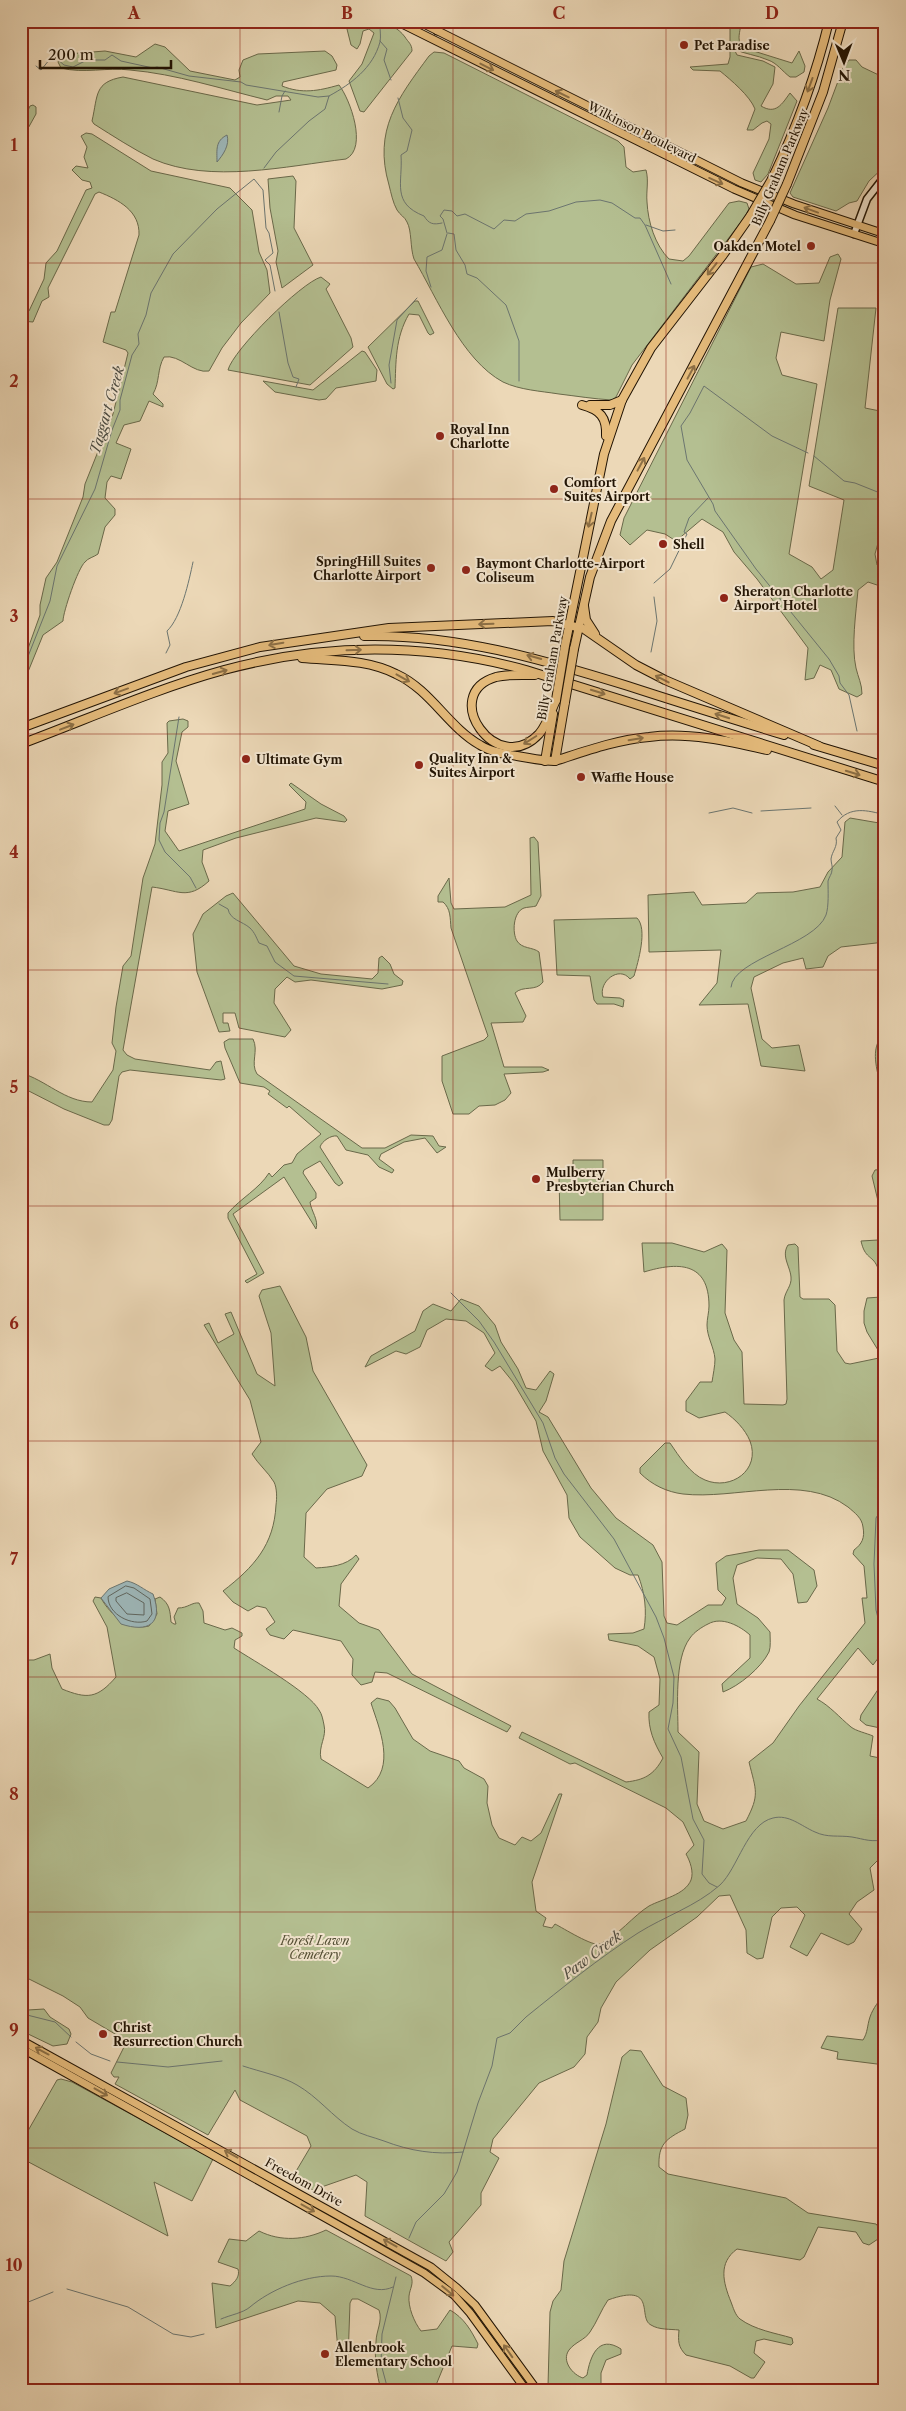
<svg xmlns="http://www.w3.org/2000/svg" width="906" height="2411" font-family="'Libre Caslon Text',serif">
<rect width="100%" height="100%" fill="#ecd8b7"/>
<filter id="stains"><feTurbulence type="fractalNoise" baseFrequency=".004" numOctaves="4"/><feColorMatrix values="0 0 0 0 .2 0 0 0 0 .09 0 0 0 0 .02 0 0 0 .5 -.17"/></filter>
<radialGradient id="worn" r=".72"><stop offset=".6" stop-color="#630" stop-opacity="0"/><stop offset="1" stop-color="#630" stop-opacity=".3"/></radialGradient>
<!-- green -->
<g fill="#b4bf91" stroke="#6a694a">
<path d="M345,21C366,21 391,18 405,37C408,42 412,44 412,51L364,112L360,111L349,81L362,64L374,33L369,29L363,31L360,44L357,49L351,45Z"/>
<path d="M730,21H741C741,32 735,40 744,48L792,63L799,51L805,66L804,72L796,77H790C782,71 777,63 768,60C757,55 744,54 734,49L737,55L763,61L775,67L773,84L761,106C776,115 782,104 790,93L797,101L768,174L761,182L755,180L753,173L769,139L771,124L767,121L762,123L753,130H747L755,109C750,96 731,80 720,71L693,70L690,67L728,64L730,57Z"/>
<path d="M155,44L165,47L190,71L235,80L240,77L239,70L243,60L258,54L325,51L332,56L337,65L336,70L283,82L282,86C302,94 318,91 339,85C350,99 368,148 346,159C287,166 210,184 153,159C133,149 113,136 94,124L92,121C98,95 94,82 123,77L257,105L291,100L288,96H276L267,100C222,89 176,74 130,70C107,67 84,74 61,68L58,62L61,56L67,54L105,51L136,57Z"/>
<path d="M434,52L444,53L618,141L624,147L626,167L633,172L646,170C649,181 646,191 647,202C648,222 655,245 669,259L683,261L689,256L729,203L739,201L747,203L749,209L744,218L632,365L616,397L612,400C594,399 576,396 559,394C540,391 520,390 503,382C462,360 437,298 414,259C410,248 412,231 407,222C405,217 400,215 397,210C393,203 391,193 389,185C373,130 398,98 429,56Z"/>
<polygon points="849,60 856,60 862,67 885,78 881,96 885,103 885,166 869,181 857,201 849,203 836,211 793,197 790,193 828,108 843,68"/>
<polygon points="33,105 36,107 36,114 21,141 21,125 30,106"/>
<path d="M86,133L92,134L151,171L230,188L252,210L259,252L267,270L270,293L241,323L222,348L209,371C193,374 180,354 164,357C157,369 160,382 153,394L163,404V407L149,401L140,421L124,425L116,443L131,449L121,479L111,476L107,482L105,498L115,509V515L105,527L98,554C94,557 88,558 85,562C78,568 63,612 63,621L43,635L21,689V668L40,615V605L46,578L57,562L83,497L85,484L113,414L128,353L126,350L103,342L111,312H115L139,235C140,211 119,200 99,192L95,194L48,288L49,297L42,301L33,322L21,321V314L29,311L44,279L46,263L57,251L86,190L92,188L90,182L82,180L72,170L76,166L88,168L84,157L87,147L81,136Z"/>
<polygon points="293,176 296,181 294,228 313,265 282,288 276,262 278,251 270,208 268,179"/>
<path d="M838,254L841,259L830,300L824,341L781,332L776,358L782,375L817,384L789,554L812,567L821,579L833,570L844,500L809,486L838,308H876L865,408L885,412V539L878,543L875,554L877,565L885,567V595L880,586L868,582L858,590C856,613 851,646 856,668C858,677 862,684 862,694L857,697L839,689L831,670L820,665L814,678L805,680L808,648L757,579L734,552L723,532L702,519L676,541L665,534L647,530L630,545L620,535L624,518L751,267L763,264L796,284L819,283L830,257Z"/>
<path d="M321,277L330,284L326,289L351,338L353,347L310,385L228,370C233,350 301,283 321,277Z"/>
<path d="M415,301H418L434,333L430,335L428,333L419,315L409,314C395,338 396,362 395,388L393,389L387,384L368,347Z"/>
<polygon points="362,351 365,352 377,370 376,381 336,388 326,399 319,400 275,392 263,381 313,390"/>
<path d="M183,719L188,721V727L182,732L176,761L189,804L168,811L165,831L179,851L305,809L306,802L289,785L291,783L321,804L344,816L347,820L345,822L316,818L236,838L203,850L202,862L209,881C187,901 178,890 152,887L123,1050L127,1055L135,1059L210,1070L216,1062L221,1061L225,1079L221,1080L130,1070L122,1072L119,1076L112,1120L109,1125H104L64,1109L21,1087V1073C46,1080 65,1102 92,1102L113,1070L116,1051L112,1043L116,1007L123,966L131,956L143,878L155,844L162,785V762L168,753L167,723L169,721Z"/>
<polygon points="850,818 885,824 885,942 841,947 828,956 823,967 806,969 803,958 783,963 754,977 751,988 762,1039 772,1048 799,1045 805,1071 761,1066 748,1004 699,1005 717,983 721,950 649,952 648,895 694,892 702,905 746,903 757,893 793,892 820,887 828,872 842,857 845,822"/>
<path d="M534,837L538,842L541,896L536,906C533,907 527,907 524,908C513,912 512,933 517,941C522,949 533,947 539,952L543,982C536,992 523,985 515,993L526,1016L523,1022L491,1023L504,1067H542L549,1070L543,1072L504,1074L511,1093L505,1100L495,1105L479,1106L469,1114H453L442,1081V1056L484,1040L488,1036L451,928C450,918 451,909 443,902H438V896L449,878L451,903L454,909L505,907L531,895L530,838Z"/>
<polygon points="233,893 294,966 321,974 372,979 378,973 379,958 382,956 390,964 394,974 403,981 402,985 382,989 311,980 295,982 287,977 275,989 274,1003 291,1030 285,1037 239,1028 235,1013 223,1013 223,1023 228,1023 230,1031 219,1032 197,972 193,934 203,914 226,896"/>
<path d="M637,918C648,929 638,962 634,976L630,979C619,965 598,982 603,997L620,998L624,1000L623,1007L614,1004H597L594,1000L590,976L557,975L554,920Z"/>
<path d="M885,1032V1087L880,1084C876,1065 870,1047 885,1032Z"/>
<path d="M229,1039H253C259,1051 250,1063 257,1074L362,1148H385L411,1135L433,1136L439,1146L446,1147L437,1153L425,1138L404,1142L381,1154L379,1159L394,1170L392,1173L379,1167L368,1155L346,1150L337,1136C331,1135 322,1141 320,1147L343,1183L339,1186L335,1183L320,1161L304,1170L303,1173L316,1193V1198L310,1202C311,1211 319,1220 316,1229L284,1177L233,1214L264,1273L247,1283L245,1281L257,1274L228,1218V1213C241,1198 259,1189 269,1173L272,1177L284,1165L292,1163L297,1154L321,1134L289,1106L287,1108L268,1094L270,1091L264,1087L240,1083L225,1048L224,1042Z"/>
<polygon points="573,1160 603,1160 603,1220 560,1220 559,1178 573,1178"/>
<path d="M885,1169V1649L873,1665L858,1648L817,1699C830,1706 839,1717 851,1727C856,1731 866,1733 873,1736L870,1756L885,1759V1862L877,1861L870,1868L874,1890L857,1902L849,1914L862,1929L854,1942L848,1945L821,1933L807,1956L790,1947L805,1915L797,1907L781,1908L772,1917L763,1958L757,1959L747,1953L746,1930L730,1895L719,1896L697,1917L650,1950L616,1982L601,2008L598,2022L587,2037L585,2054L574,2067L539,2083L493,2139L490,2152L499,2158L481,2193V2205L449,2242L453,2252L446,2261L365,2216L367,2182L356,2175L313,2190L300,2184L295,2173L311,2146L307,2136L240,2100L235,2090L208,2135L115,2084L119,2077H114L111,2073L127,2041L88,2018L80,2007L63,1996L21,1975V1660H34L50,1654L52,1668L62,1689C87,1699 97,1699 116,1677L107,1627L93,1601L95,1597L101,1598C110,1615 130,1631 149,1626L157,1614L155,1599L160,1597C170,1604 170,1611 171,1622L174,1624H176L174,1617L178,1608C188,1608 192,1602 199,1603L203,1611L204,1623L225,1630L232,1628L242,1633V1636L235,1640L234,1648C254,1661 309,1692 319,1710C322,1714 323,1720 324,1725C327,1737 318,1746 321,1759L368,1788C397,1768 379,1728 371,1703L377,1698L389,1701L395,1708L413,1739L430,1751L459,1761L464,1768L484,1779L488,1786L487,1803L492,1825L499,1838L515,1845L522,1837L531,1841L541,1833L559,1794H562L532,1882L536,1911L546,1918L543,1926L552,1928L555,1924C563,1928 593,1947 600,1944C619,1935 633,1916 649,1906C662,1899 685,1895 691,1880C694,1872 690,1861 686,1854L694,1845L683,1822L666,1808L575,1763L570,1764L519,1738L522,1732L626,1782C644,1780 654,1775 663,1758C654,1743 648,1729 649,1712L659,1705L660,1679L654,1657L638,1646L609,1640L608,1634L633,1633L644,1629C647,1611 645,1593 638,1575H630L615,1568L580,1537L569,1518L567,1495L543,1451L536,1421L513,1382L500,1366L492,1371L485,1366L495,1353L484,1333L466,1321L446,1319L427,1330L420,1347L406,1354L396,1351L365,1367L371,1356L415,1331L423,1311L433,1304L451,1311L461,1299L479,1306L495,1325L501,1342L518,1369L526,1388L536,1390L550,1371L554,1374L546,1401L539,1412L548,1417L591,1488L616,1518L653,1545L662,1562L664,1616L667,1623L677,1625L708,1605H722L726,1598L718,1590L716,1563L726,1556L759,1550H788L814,1570L817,1586L807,1602L798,1603L793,1574L781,1559L757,1558L737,1565L733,1578L737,1604L758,1618L770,1632C770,1638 771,1647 769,1652C761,1668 739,1686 723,1692L722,1684L750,1658V1635C740,1626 722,1616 708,1624C702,1627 694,1632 690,1638C674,1659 678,1706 678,1732L699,1752L697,1804L704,1821L723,1829L746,1821C760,1794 756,1791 749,1762L773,1743L799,1706L865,1623L862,1598H867L864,1566L853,1554L854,1550C862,1544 865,1538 863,1527C862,1518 855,1513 848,1507C803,1473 734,1500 683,1494C667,1492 652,1485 640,1473V1468L665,1443H670C679,1456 690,1474 705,1480C731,1491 761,1470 750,1441C745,1429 735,1419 725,1412L699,1418L686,1411V1401L700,1382H712C713,1375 715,1366 715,1359C714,1347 707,1337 707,1325C707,1319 709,1312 709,1306C709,1261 677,1262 644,1272L642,1243H672L704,1252L722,1244L727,1250L725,1313L734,1340L742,1352L744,1404L783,1405L786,1404L787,1399L784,1300C785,1291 792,1286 791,1277C790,1266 781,1256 788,1245L795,1244L798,1247L800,1297L803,1299H829L835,1305L837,1351L845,1363L850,1364L879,1358L881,1355L867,1332L864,1323V1311L867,1298L881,1297C881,1287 882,1275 877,1266C872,1255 865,1259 861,1241L878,1240V1201L872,1176L875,1170Z"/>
<path d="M280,1286L306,1337L313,1371L367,1465L362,1476L327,1489L306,1513L304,1557L316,1568C330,1567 346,1566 356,1555L359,1559L341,1584L339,1606L359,1623L379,1630L412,1674L511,1726L507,1732L387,1673L375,1672L372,1682L361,1685L352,1675L353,1659L341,1641L293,1630L284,1639L270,1635L266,1629L275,1622L266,1608L257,1606L248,1611L233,1602L223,1591C254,1567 274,1545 276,1505C277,1498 277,1488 274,1482C268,1472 258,1464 252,1454L261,1442L250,1400L204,1325L209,1323L218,1343L234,1334L225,1314L231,1312L257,1374L275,1386L271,1333L259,1296L262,1290Z"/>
<polygon points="885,1679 885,1729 866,1725 860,1720 861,1715"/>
<path d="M885,1993V2065L837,2059L838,2052L821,2048L827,2036L863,2040C868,2032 867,2026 870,2017C873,2008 879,2001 885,1993Z"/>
<polygon points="44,2009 50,2017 69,2029 71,2034 67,2044 53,2046 24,2032 21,2029 28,2010"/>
<path d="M630,2050L641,2051L663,2086L686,2098L688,2115L685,2129C666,2139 658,2144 659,2167L668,2174L786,2198L808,2213L876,2224L881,2230V2237L869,2245L863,2243L856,2232L818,2227L804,2257L800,2260L737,2249C718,2263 723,2282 731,2302C733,2307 735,2315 740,2319C755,2330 775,2333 792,2338L793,2343L791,2345L764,2339L756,2341L754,2353L765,2362L754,2378H751L730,2366L686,2355C678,2347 678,2341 679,2330C670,2329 659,2330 651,2325C637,2318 658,2282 608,2300C601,2310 597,2322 590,2332C585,2340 575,2342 569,2350C561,2361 573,2375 583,2378L587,2375C590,2357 598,2334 621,2349V2354L606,2360L601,2373V2390H551L548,2386L550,2312L553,2301L561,2290L564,2261L606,2124L622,2057Z"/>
<polygon points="61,2079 72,2082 213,2159 192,2201 154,2182 168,2236 21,2158 21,2143 57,2080"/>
<path d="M326,2230L411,2276C414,2284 410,2288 409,2296C408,2307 414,2322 421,2331L437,2329L450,2310C464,2318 471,2330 478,2344L477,2348L452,2346L434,2390H381C377,2375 374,2358 376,2342C376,2331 383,2321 379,2310L358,2299H352L350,2303L348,2360L347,2365L342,2367L339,2362L335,2316L320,2303L298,2301L216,2328L212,2283L230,2286C236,2281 240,2276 238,2269L218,2262L229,2239L246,2241L259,2231C281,2242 305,2240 326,2230Z"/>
</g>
<!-- water -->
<g fill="#9db7b9" stroke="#6b7570">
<path d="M227,135C230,145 223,155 217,162C217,150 215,141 227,135Z"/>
<path d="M127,1581C137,1583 144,1590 153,1594C164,1624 148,1633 121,1624L101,1598L109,1589Z"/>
</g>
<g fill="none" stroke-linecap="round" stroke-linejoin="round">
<!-- shore -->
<g stroke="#5f655e" stroke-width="1">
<path d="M126,1586L134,1588L150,1599L152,1614L147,1621C132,1626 108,1615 108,1597Z"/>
<polygon points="127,1593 144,1603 144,1615 127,1614 116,1601 116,1598"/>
</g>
<!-- stream -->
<g stroke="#6b7570" stroke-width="1">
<polyline points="380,41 387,49 384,60 391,80"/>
<polyline points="36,66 41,70 50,59 57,59 64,65 73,67 87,60 105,60 112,55 121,61 153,68 157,67 189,76 241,82 246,85 318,97 329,96"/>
<polyline points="21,85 26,73"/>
<path d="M398,98L403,118L412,130L407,151L401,155C403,183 391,203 424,216C429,224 433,225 442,223"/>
<polyline points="279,112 282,96 285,91"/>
<path d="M264,168L276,152L309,121L325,109L329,96C351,84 373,68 380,42C381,37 380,31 380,26"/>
<polyline points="646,225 663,231 675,230"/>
<polyline points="447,233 443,219 440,216 444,210 452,211 457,216 465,214 494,229 504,220 515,221 526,214 549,211 576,202 600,200 612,203 635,218 640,218 645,225 671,284"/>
<polyline points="448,233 454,234 456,250 465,265 467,274 477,278 506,305 519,341 519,381"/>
<polyline points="431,287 426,271 427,257 442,250 447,234"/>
<polyline points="279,312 288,363 293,377 299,379 296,387"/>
<polyline points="391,383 389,365 397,320 417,298"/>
<polyline points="808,453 772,436 704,386 690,413 681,426 687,460 713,504 715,511 756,569 829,659 839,676 840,683 849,695 857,731"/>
<polyline points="814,456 844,481 855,483 885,495"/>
<polyline points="654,583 670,569 687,534 684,532 689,518 708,498"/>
<polyline points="651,652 657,621 654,597"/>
<path d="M166,653L170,645L167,631C181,618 189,581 193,562"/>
<polyline points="21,674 50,601 57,566 95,489 112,430 120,410 120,400 132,355 139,344 138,334 146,315 151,293 173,254 217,209 254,179 263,190 266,228 269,233 273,253 265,260 270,265 275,291"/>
<polyline points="179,717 164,812 160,823 159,840 165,852 190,877 196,888"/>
<polyline points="835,806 842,815"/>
<polyline points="761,811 811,808"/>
<polyline points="709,813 733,808 752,813"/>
<path d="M219,904L228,909C230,920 242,921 250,928C255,933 256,937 259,943L267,946L275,962L294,976L388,984"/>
<path d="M731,987C733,959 815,945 826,915C829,906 828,891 828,881C829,877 832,874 832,870C833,867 831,863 831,859C832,851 838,847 836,838L841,830L837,822C850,806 867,810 885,815"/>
<polyline points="451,1293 479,1321 494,1342 543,1423 555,1458 564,1474 614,1539 656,1617 664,1638 674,1677 673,1703 668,1729 681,1757 693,1819 704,1840 702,1874 709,1883 717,1887"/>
<polyline points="885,1503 876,1518 874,1564 876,1610 885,1646"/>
<polyline points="27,2015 55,2022 71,2037"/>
<polyline points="76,2042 91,2054 110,2061"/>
<polyline points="117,2062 168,2067 222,2061"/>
<path d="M243,2066C261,2072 282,2076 297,2085C318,2097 332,2116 352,2129C362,2135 373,2137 384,2141C410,2151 435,2155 463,2152"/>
<path d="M409,2238L416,2222L444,2194L457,2172L478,2103L492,2066L497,2038L510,2033L526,2017C562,1988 599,1958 638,1933C665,1916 695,1907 720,1885C738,1868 747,1824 773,1818C789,1814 801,1826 815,1832C828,1838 838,1835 852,1837C864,1839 872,1843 885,1839"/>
<polyline points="67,2289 128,2307 173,2334 191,2337 204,2334"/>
<polyline points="21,2305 53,2292"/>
<path d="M221,2319C230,2315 243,2313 250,2307C270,2290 303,2276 331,2276C354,2276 372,2297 393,2287"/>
<polyline points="388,2390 381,2364 382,2334 396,2277"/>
</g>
<defs>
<g id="secondary">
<polyline points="437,31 444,21"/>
<polyline points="854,234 867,199 885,176"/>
</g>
<g id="primary">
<polyline points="396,21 734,189 795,215 885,244"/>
<polyline points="418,21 742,183 794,204 885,234"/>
<polyline points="21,2040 431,2267 457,2288 475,2305 537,2390"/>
<polyline points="21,2048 424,2273 454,2295 470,2313 526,2390"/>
</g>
<g id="highway">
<path d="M772,179C796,129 816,75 829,21"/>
<polyline points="787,184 823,92 843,21"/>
<path d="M582,405C600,410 607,417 606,436"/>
<polyline points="590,405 610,405 622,400"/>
<polyline points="584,606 586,620 595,634"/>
<path d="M364,636C456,634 541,659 628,686C680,703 732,719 784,735"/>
<polyline points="565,646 604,454 622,400 651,348 723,255 751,215"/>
<polyline points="574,649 590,577 611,521 770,221"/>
<path d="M302,658C335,661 366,659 396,674C431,690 448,727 480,745C491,752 505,754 517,756C530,758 542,761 555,761C586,751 616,740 649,737C688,732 729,741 767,750"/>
<path d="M535,675C522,675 508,674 496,677C438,694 497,779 539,734C547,725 551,711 556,700"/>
<polyline points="21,728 186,667 260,647 389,628 553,621 584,629 636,665 665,680 819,746"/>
<path d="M21,744C88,719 155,689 224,670C324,643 426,643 526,670L885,782"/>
<polyline points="814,745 885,766"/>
<polyline points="545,761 553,714"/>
<polyline points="555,761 565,702"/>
</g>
</defs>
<!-- secondary casing -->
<use href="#secondary" stroke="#211303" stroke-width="9"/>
<!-- primary casing -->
<use href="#primary" stroke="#211303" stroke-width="9"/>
<!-- highway casing -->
<use href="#highway" stroke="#211303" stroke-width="10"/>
<!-- secondary -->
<use href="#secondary" stroke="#f3e6d0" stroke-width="6"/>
<!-- primary -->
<use href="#primary" stroke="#e6bc7c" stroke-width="7"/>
<!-- highway -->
<use href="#highway" stroke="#e6bc7c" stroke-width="8"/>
<defs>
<g id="highway-bridge">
<polyline points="751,215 772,179"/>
<polyline points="770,221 787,184"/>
<polyline points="556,700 565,646"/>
<polyline points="565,702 574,649"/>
</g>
</defs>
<!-- highway-bridge casing -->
<use href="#highway-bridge" stroke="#211303" stroke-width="10" stroke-linecap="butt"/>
<!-- highway-bridge -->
<use href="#highway-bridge" stroke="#e6bc7c" stroke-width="8"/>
</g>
<!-- one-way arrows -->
<defs><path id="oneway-shaft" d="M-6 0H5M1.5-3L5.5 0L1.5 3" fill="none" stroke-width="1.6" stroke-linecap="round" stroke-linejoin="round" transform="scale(1.25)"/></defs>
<g stroke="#8d7046">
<use href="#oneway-shaft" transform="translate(487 67) rotate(27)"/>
<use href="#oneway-shaft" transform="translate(810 85) rotate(110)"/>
<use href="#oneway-shaft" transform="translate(562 94) rotate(-154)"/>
<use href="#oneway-shaft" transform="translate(716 181) rotate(24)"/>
<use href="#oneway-shaft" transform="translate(811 210) rotate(-160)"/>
<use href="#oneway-shaft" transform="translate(712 269) rotate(128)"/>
<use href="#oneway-shaft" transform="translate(691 372) rotate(-62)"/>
<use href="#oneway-shaft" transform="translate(641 464) rotate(-62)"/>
<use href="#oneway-shaft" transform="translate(590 520) rotate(103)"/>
<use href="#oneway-shaft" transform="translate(486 624) rotate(178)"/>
<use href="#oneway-shaft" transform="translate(276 644) rotate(170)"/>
<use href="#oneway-shaft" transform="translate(354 650) rotate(-2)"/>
<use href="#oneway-shaft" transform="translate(534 657) rotate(-164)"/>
<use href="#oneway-shaft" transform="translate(220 672) rotate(-16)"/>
<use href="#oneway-shaft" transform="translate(403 678) rotate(29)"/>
<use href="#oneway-shaft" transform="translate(662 679) rotate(-153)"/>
<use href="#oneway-shaft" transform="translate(121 691) rotate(160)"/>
<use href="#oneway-shaft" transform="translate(598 692) rotate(17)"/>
<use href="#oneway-shaft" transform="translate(722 716) rotate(-162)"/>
<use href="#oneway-shaft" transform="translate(67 727) rotate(-21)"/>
<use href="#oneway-shaft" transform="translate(636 739) rotate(-9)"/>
<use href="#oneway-shaft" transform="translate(530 740) rotate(148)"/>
<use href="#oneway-shaft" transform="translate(853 773) rotate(17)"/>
<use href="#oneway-shaft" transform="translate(42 2051) rotate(-152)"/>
<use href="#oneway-shaft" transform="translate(101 2092) rotate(29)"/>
<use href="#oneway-shaft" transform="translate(231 2154) rotate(-151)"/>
<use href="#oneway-shaft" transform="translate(308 2208) rotate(29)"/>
<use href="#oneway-shaft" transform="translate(390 2243) rotate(-151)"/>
<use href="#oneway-shaft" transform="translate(448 2291) rotate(40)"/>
<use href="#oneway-shaft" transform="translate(508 2351) rotate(-125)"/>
</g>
<!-- grid -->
<path fill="none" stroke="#8f2418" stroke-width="1" stroke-opacity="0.55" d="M240,21V2390M453,21V2390M666,21V2390M21,263H885M21,499H885M21,734H885M21,970H885M21,1206H885M21,1441H885M21,1677H885M21,1912H885M21,2148H885"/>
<!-- markers -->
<g fill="#8f2418" stroke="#f3e6d0" stroke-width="2">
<circle cx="684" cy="45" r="5"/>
<circle cx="811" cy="246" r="5"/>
<circle cx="440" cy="436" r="5"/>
<circle cx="554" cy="489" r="5"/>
<circle cx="663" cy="544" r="5"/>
<circle cx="431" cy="568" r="5"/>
<circle cx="466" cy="570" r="5"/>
<circle cx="724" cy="598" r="5"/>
<circle cx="246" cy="759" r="5"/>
<circle cx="419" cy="765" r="5"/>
<circle cx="581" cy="777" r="5"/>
<circle cx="536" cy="1179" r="5"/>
<circle cx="103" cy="2034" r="5"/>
<circle cx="325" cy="2354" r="5"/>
</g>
<g text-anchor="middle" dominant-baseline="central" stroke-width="4" stroke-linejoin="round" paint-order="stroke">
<!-- poi labels -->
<g font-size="12" font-weight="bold" fill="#211303" stroke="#f3e6d0" text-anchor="start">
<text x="694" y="45">Pet Paradise</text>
<text x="801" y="246" text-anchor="end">Oakden Motel</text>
<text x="450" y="429">Royal Inn<tspan x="450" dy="14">Charlotte</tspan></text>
<text x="564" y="482">Comfort<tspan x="564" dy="14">Suites Airport</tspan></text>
<text x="673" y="544">Shell</text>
<text x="421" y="561" text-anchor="end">SpringHill Suites<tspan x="421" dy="14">Charlotte Airport</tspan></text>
<text x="476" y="563">Baymont Charlotte-Airport<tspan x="476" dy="14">Coliseum</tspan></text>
<text x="734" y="591">Sheraton Charlotte<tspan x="734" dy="14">Airport Hotel</tspan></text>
<text x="429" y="758">Quality Inn &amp;<tspan x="429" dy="14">Suites Airport</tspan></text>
<text x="256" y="759">Ultimate Gym</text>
<text x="591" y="777">Waffle House</text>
<text x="546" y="1172">Mulberry<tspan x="546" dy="14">Presbyterian Church</tspan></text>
<text x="113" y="2027">Christ<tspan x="113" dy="14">Resurrection Church</tspan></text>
<text x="335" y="2347">Allenbrook<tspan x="335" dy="14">Elementary School</tspan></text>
</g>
<!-- street labels -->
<g font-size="12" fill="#211303" stroke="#f3e6d0">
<text transform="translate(642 132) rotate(27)">Wilkinson Boulevard</text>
<text transform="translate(780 167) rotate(-67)">Billy Graham Parkway</text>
<text transform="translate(552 658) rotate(-80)">Billy Graham Parkway</text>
<text transform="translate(304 2182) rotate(29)">Freedom Drive</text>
</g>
<!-- park labels -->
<g font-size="12" font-style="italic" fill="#544f35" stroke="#f3e6d0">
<text x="315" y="1940">Forest Lawn<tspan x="315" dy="14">Cemetery</tspan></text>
</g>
<!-- water labels -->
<g font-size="14" font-style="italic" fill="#4c4c43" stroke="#f3e6d0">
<text transform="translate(107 410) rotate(-74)">Taggart Creek</text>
<text transform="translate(592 1955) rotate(-37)">Paw Creek</text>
</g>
</g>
<!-- margin -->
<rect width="906" height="2411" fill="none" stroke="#ecd8b7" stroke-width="55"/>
<!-- north arrow -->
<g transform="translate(844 62) rotate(179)" stroke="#f3e6d0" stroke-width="4" paint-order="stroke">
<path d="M0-4L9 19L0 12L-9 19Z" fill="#211303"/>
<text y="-8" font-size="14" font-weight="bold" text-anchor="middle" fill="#211303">N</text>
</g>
<!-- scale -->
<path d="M40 60v8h131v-8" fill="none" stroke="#211303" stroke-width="2.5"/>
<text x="48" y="60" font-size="15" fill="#211303" stroke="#f3e6d0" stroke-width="4" paint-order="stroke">200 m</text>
<rect x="28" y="28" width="850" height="2356" fill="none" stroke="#8f2418" stroke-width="2"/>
<g font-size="16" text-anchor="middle" font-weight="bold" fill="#8f2418">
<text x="134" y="19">A</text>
<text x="347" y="19">B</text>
<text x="559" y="19">C</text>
<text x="772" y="19">D</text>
<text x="14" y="151">1</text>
<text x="14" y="387">2</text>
<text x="14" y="622">3</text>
<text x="14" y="858">4</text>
<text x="14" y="1093">5</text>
<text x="14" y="1329">6</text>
<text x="14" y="1565">7</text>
<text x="14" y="1800">8</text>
<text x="14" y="2036">9</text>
<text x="14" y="2271">10</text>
</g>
<rect width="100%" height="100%" filter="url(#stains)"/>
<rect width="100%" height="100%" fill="url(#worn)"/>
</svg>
